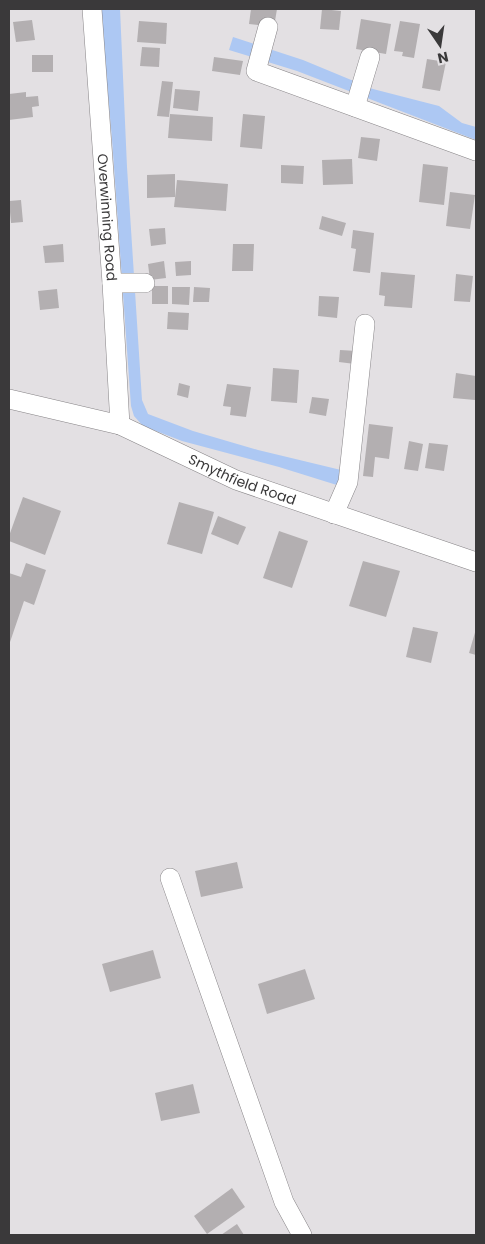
<svg xmlns="http://www.w3.org/2000/svg" width="485" height="1244" font-family="Poppins,sans-serif">
<rect width="100%" height="100%" fill="#e3e0e3"/>
<!-- water -->
<g fill="#adc8f3">
<polygon points="100,9 120,9 127,167 142,400 148,414 193,431 258,450 341,470 340,486 279,467 182,441 143,426 134,416 131,406 112,139"/>
<polygon points="233,37 303,60 373,89 439,106 462,123 476,127 476,140 297,71 229,50"/>
</g>
<!-- building -->
<g fill="#b3afb1">
<polygon points="251,9 277,9 274,27 249,24"/>
<polygon points="322,9 341,11 339,30 320,29"/>
<polygon points="361,19 391,24 386,54 356,49"/>
<polygon points="32,20 35,40 16,42 13,22"/>
<polygon points="139,21 167,23 166,44 137,42"/>
<polygon points="400,21 420,24 414,58 402,56 403,52 394,51"/>
<polygon points="142,47 160,48 159,67 140,66"/>
<rect x="32" y="55" width="21" height="17"/>
<polygon points="214,57 243,61 240,75 212,71"/>
<polygon points="427,59 446,62 440,91 422,88"/>
<polygon points="162,81 173,82 169,117 157,116"/>
<polygon points="175,89 200,91 198,111 173,108"/>
<polygon points="26,92 26,97 38,96 39,106 32,107 33,117 9,120 9,94"/>
<polygon points="170,114 213,117 212,141 168,138"/>
<polygon points="243,114 265,116 262,149 240,147"/>
<polygon points="361,137 380,139 377,161 358,158"/>
<polygon points="352,159 353,184 323,185 322,160"/>
<polygon points="423,164 448,167 444,205 419,202"/>
<polygon points="281,165 304,166 303,184 281,183"/>
<polygon points="175,174 175,197 147,198 147,175"/>
<polygon points="177,180 228,184 226,211 174,207"/>
<polygon points="450,192 475,195 470,229 446,226"/>
<polygon points="21,200 23,222 11,223 9,201"/>
<polygon points="322,216 346,223 342,236 319,229"/>
<polygon points="165,228 166,244 151,246 149,229"/>
<polygon points="353,230 374,233 370,273 353,271 356,249 351,248"/>
<polygon points="63,244 64,262 45,263 43,246"/>
<polygon points="233,244 254,244 253,271 232,271"/>
<polygon points="164,261 166,278 150,280 148,264"/>
<polygon points="191,261 191,275 176,276 175,262"/>
<polygon points="381,272 415,275 412,308 384,306 385,296 379,295"/>
<polygon points="456,274 473,276 470,302 454,301"/>
<rect x="152" y="286" width="16" height="18"/>
<polygon points="172,287 190,287 189,305 172,304"/>
<polygon points="194,287 210,288 209,302 193,302"/>
<polygon points="57,289 59,308 40,310 38,291"/>
<polygon points="319,296 339,297 337,318 318,316"/>
<polygon points="168,312 189,313 188,330 167,329"/>
<polygon points="340,350 357,351 355,364 339,362"/>
<polygon points="273,368 299,370 297,403 271,401"/>
<polygon points="456,373 476,376 475,400 453,398"/>
<polygon points="179,383 190,386 188,398 177,395"/>
<polygon points="227,384 251,387 246,417 230,415 231,407 223,406"/>
<polygon points="312,397 329,399 326,416 309,413"/>
<polygon points="369,424 393,427 389,459 375,457 373,477 363,476"/>
<polygon points="409,441 423,444 418,471 404,469"/>
<polygon points="429,443 448,445 444,471 425,468"/>
<polygon points="23,497 61,511 45,555 9,541 9,536"/>
<polygon points="179,502 214,512 202,554 167,544"/>
<polygon points="218,516 246,527 238,545 211,534"/>
<polygon points="279,531 308,541 292,588 263,578"/>
<polygon points="363,561 400,571 386,617 349,606"/>
<polygon points="26,563 46,570 34,605 24,601 9,645 9,573 21,577"/>
<polygon points="413,627 438,632 431,663 406,657"/>
<polygon points="476,629 476,655 469,653"/>
<polygon points="237,862 243,888 201,897 195,871"/>
<polygon points="153,950 161,978 110,992 102,964"/>
<polygon points="305,969 315,999 267,1014 258,984"/>
<polygon points="193,1084 200,1113 161,1121 155,1093"/>
<polygon points="232,1188 245,1207 207,1234 194,1216"/>
<polygon points="237,1224 244,1235 221,1235"/>
</g>
<g fill="none" stroke-linecap="round" stroke-linejoin="round">
<defs>
<g id="minor">
<path id="s1" d="M92,9L112,283L120,425"/>
<polyline points="268,27 256,71 476,151"/>
<polyline points="355,107 370,57"/>
<polyline points="112,283 145,283"/>
<path id="s2" d="M9,399L120,425L236,480L476,562"/>
<polyline points="334,514 348,482 365,324"/>
<polyline points="170,878 284,1202 302,1235"/>
</g>
</defs>
<!-- minor casing -->
<use href="#minor" stroke="#878487" stroke-width="20"/>
<!-- minor -->
<use href="#minor" stroke="#fff" stroke-width="19"/>
</g>
<g text-anchor="middle" dominant-baseline="central" stroke-width="4" stroke-linejoin="round" paint-order="stroke">
<!-- street labels -->
<g font-size="14" fill="#3a393a" stroke="#e3e0e3">
<text stroke="none"><textPath href="#s1" startOffset="209">Overwinning Road</textPath></text>
<text stroke="none"><textPath href="#s2" startOffset="248">Smythfield Road</textPath></text>
</g>
</g>
<!-- border -->
<rect width="485" height="1244" fill="none" stroke="#3a393a" stroke-width="20"/>
<!-- north arrow -->
<g transform="translate(440 45) rotate(167)" stroke="#e3e0e3" stroke-width="4" paint-order="stroke">
<path d="M0-4L9 19L0 12L-9 19Z" fill="#3a393a"/>
<text y="-8" font-size="14" font-weight="bold" text-anchor="middle" fill="#3a393a">N</text>
</g>
</svg>
